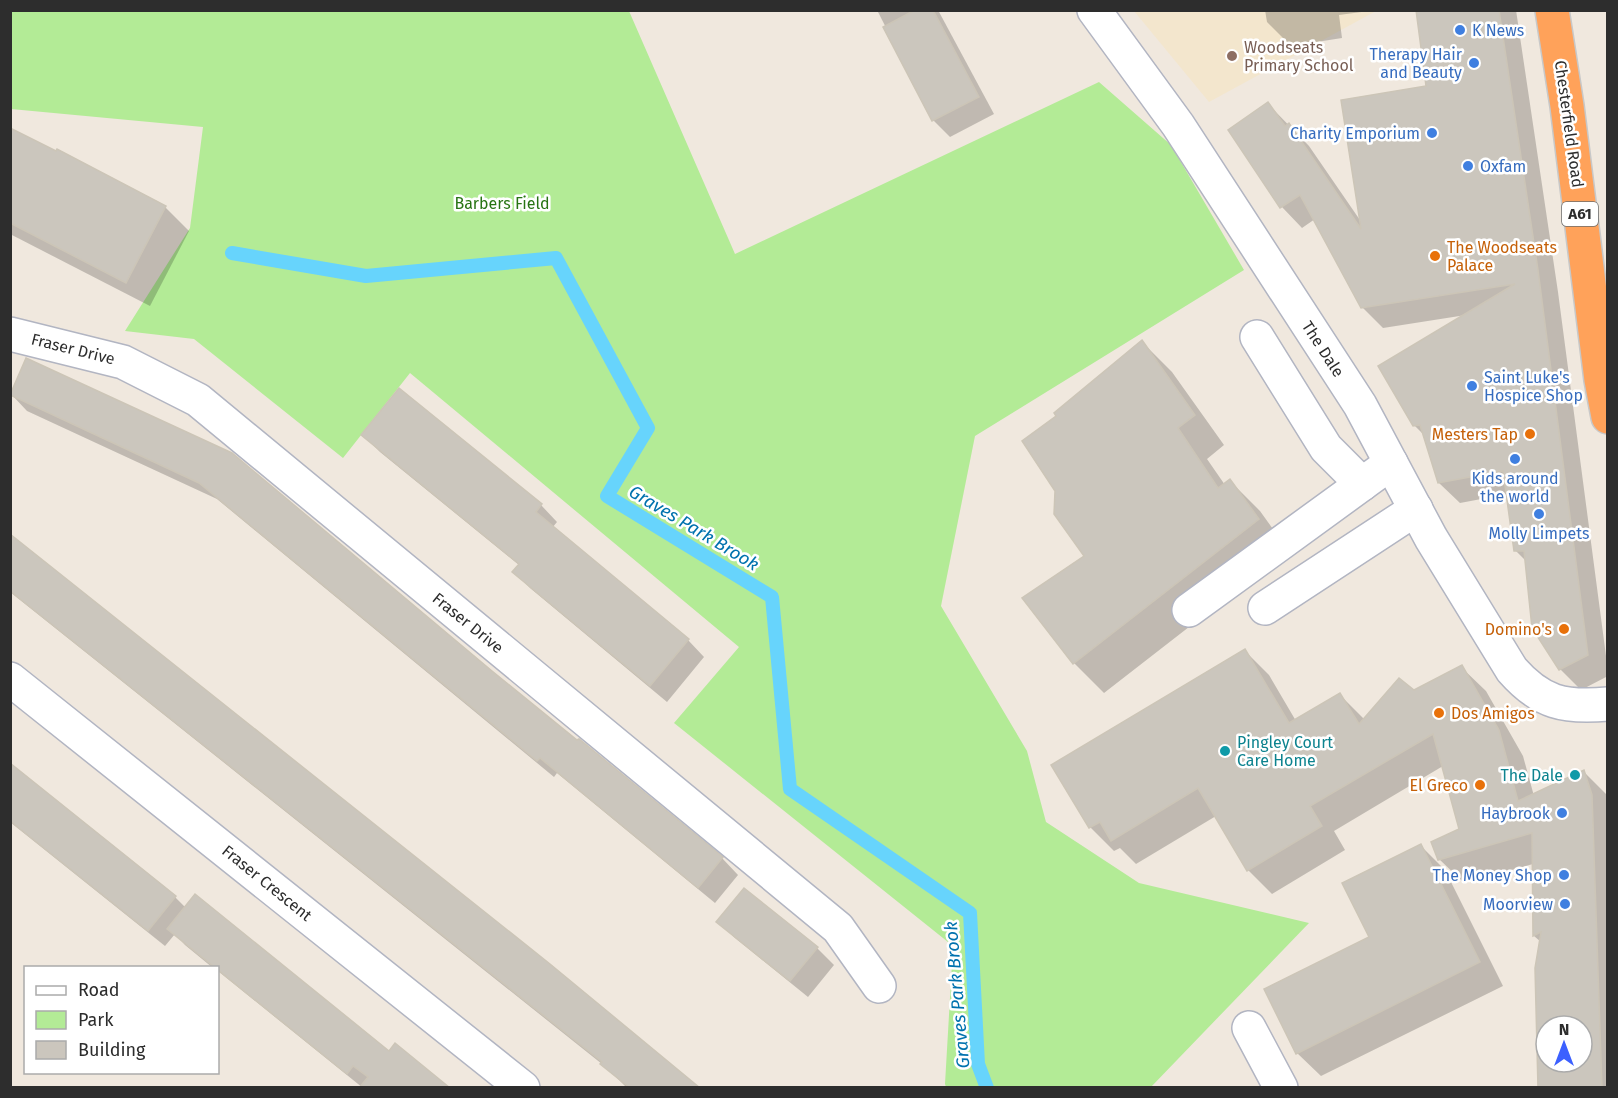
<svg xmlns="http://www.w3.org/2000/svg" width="1618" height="1098" font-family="'Fira Sans',sans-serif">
<rect width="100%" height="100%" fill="#f0e8de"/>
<!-- education -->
<polygon fill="#f3e6cd" points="1134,11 1376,11 1209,102"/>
<!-- green -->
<polygon fill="#b3eb96" points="10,11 629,11 735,254 1099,82 1171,145 1244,270 975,436 941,606 1027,751 1046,822 1139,883 1309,923 1151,1087 946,1087 945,1084 953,946 674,723 739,647 410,373 343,458 194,339 125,331 190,228 203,127 11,109"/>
<!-- shadow -->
<g fill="#0003" fill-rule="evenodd">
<polygon points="877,10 938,10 994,114 950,137 933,120"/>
<polygon points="1265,10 1369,10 1369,11 1339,15 1342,38 1291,46 1267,22"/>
<polygon points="1417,10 1516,10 1558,292 1608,671 1608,676 1581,690 1560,669 1534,627 1527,562 1515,550 1508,494 1460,503 1439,483 1425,436 1414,425 1466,315 1383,328 1362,307 1315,219 1302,228 1282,207 1230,130 1268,104 1309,146 1362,223 1428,87"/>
<polygon points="10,139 165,207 189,231 150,306 10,234"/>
<polygon points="1142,342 1172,372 1224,445 1207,459 1225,485 1230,481 1260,511 1288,550 1104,693 1074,663 1024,598 1086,557 1058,416"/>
<polygon points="27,360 491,672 722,858 738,875 715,903 557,773 554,777 217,499 27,411 11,394"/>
<polygon points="363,435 541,505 557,522 552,528 688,640 704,657 667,702 530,588 514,572 519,565 380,452"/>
<polygon points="10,535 698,1088 627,1088 619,1080 602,1064 10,592"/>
<path d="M1245,651L1269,675L1296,721L1340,695L1365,720L1461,667L1486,691L1523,756L1534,796L1584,772L1608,796V1088H1539L1541,942L1534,936L1533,864L1464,883L1439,859L1461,830L1443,766L1334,831L1345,850L1272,894L1248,870L1216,816L1136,864L1120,848L1114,851L1090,827ZM1546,1026H1582V1062H1546Z"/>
<polygon points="10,765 175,897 186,908 389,1053 363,1088 218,971 218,968 213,968 185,945 175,934 165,946 10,822"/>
<polygon points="1421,846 1445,870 1503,986 1321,1076 1297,1053 1371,938"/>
<polygon points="744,890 817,948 834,965 808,997 735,938 718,922"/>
</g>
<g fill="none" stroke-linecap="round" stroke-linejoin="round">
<!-- stream -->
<polyline stroke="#67d4fc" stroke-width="14" points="232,253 366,276 556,258 648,428 607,496 772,597 790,789 970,913 978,1064 987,1088"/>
</g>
<!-- building -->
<g fill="#cbc6bd" stroke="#ccc5b7" stroke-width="1.5" fill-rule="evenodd">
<polygon points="915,10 933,10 979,97 932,121 883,27"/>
<polygon points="1416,10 1499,10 1538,270 1588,655 1559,670 1532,628 1524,551 1514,551 1503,471 1438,483 1420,425 1413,426 1378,366 1515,284 1361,308 1300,195 1280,208 1228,130 1268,102 1285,126 1289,123 1361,229 1341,100 1426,86"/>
<polygon points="10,128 56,151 57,149 166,206 126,283 10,223"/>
<polygon points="1142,340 1195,415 1178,428 1218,488 1230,479 1259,519 1073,664 1022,598 1084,556 1054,514 1055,491 1022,441 1056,416 1054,413"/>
<polygon points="26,358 232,453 492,671 577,740 579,739 723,857 698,888 540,758 537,761 199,483 10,395"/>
<polygon points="399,388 542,504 536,512 689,639 650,686 512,572 519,564 361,435"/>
<polygon points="10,534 550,964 700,1088 630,1088 600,1064 602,1062 10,591"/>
<path d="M1245,649L1289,723L1340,693L1359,724L1399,678L1414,690L1462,665L1499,730L1518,801L1584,770L1592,795L1602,1088H1538L1535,968L1541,932L1533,936L1532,833L1438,860L1431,842L1459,829L1433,734L1310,806L1322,826L1247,871L1198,788L1111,841L1100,822L1089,828L1051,765ZM1546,1026H1582V1062H1546Z"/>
<polygon points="10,763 176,896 148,931 10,821"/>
<polygon points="1421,844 1480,962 1296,1054 1264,989 1369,937 1342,883"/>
<polygon points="744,888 818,947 790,981 716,922"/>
<polygon points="195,894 389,1051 395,1043 450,1088 359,1088 368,1077 353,1066 347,1074 167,929"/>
</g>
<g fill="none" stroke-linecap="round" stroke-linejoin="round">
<defs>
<g id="minor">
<path d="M1094,10L1178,125L1360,405L1431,538L1512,670C1541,703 1564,708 1608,704"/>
<polyline points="10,334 123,362 198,400 838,928 879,986"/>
<polyline points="1257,337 1326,448 1362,484"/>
<polyline points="1265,608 1416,509"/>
<polyline points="1189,610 1391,463"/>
<polyline points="10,679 523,1088"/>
<polyline points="1249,1028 1281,1088"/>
</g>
<polyline id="highway" points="1552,10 1567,106 1601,380 1608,417"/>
</defs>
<!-- minor casing -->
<use href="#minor" stroke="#b2b5c2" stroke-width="36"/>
<!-- highway casing -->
<use href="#highway" stroke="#c8c8c8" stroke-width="36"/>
<!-- minor -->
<use href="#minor" stroke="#fff" stroke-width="33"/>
<!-- highway -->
<use href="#highway" stroke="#ffa25a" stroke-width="33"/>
</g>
<!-- markers -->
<g fill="#3f7fe0" stroke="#fff" stroke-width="2">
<circle cx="1460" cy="30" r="6"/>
<circle cx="1474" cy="63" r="6"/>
<circle cx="1432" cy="133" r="6"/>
<circle cx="1468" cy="166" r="6"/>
<circle cx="1472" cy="386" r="6"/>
<circle cx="1515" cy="459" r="6"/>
<circle cx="1539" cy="514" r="6"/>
<circle cx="1562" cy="813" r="6"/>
<circle cx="1564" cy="875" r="6"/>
<circle cx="1565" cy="904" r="6"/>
</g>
<circle fill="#8d6e63" stroke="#fff" stroke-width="2" cx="1232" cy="56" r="6"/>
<g fill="#e8710a" stroke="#fff" stroke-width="2">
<circle cx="1435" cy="256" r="6"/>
<circle cx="1530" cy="434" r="6"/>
<circle cx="1564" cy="629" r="6"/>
<circle cx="1439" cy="713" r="6"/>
<circle cx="1480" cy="785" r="6"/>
</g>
<g fill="#0f9aa8" stroke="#fff" stroke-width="2">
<circle cx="1225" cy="751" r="6"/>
<circle cx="1575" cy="775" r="6"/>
</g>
<g text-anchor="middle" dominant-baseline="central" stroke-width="5" stroke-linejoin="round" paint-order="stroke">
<!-- shield labels -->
<rect fill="#fff" stroke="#6c6c6c" stroke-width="1.5" x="1562" y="202" width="36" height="24" rx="4.5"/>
<g font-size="15" font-weight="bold" fill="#2d2d2d">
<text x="1580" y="214">A61</text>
</g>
<!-- shop labels -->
<g font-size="16" fill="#366cbe" stroke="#fff" text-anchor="end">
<text x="1472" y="30" text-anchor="start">K News</text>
<text x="1462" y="54">Therapy Hair<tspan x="1462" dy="18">and Beauty</tspan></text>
<text x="1420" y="133">Charity Emporium</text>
<text x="1480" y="166" text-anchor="start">Oxfam</text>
<text x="1484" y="377" text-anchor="start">Saint Luke's<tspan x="1484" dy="18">Hospice Shop</tspan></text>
<text x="1515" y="478" text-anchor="middle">Kids around<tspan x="1515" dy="18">the world</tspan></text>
<text x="1539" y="533" text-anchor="middle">Molly Limpets</text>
<text x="1550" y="813">Haybrook</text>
<text x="1552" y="875">The Money Shop</text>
<text x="1553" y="904">Moorview</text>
</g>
<!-- education labels -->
<g font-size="16" fill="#785e54" stroke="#fff" text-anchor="start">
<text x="1244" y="47">Woodseats<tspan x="1244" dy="18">Primary School</tspan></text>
</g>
<!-- street labels -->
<g font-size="16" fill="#2d2d2d" stroke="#fff">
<text transform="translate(1569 124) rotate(82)">Chesterfield Road</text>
<text transform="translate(73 349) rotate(14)">Fraser Drive</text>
<text transform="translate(1323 349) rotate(57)">The Dale</text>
<text transform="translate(468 623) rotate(39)">Fraser Drive</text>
<text transform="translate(267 883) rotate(39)">Fraser Crescent</text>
</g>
<!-- park labels -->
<g font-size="16" fill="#277413" stroke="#fff">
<text x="502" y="203">Barbers Field</text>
</g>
<!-- food labels -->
<g font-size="16" fill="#c56008" stroke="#fff" text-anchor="end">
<text x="1447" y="247" text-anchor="start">The Woodseats<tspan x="1447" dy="18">Palace</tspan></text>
<text x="1518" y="434">Mesters Tap</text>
<text x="1552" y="629">Domino's</text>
<text x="1451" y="713" text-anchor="start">Dos Amigos</text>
<text x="1468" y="785">El Greco</text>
</g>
<!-- culture labels -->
<g font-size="16" fill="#0d838f" stroke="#fff" text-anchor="start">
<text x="1237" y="742">Pingley Court<tspan x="1237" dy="18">Care Home</tspan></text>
<text x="1563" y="775" text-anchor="end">The Dale</text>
</g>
<!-- water labels -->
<g font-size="18" font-style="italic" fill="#0072ae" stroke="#fff">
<text transform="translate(694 528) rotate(31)">Graves Park Brook</text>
<text transform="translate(957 995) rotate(-95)">Graves Park Brook</text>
</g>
</g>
<!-- border -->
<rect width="1618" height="1098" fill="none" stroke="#2d2d2d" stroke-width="24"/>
<!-- legend -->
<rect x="24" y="966" width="195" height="108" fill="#ffffff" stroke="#ababab" stroke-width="1.5"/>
<rect x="36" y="986" width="30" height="9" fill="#ffffff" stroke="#ababab" stroke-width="1.5"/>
<text x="78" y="996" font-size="18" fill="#2d2d2d">Road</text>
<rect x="36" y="1011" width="30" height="18" fill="#b3eb96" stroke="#ababab" stroke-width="1.5"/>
<text x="78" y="1026" font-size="18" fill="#2d2d2d">Park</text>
<rect x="36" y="1041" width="30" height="18" fill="#cbc6bd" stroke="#ababab" stroke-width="1.5"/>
<text x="78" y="1056" font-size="18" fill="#2d2d2d">Building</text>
<!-- north arrow -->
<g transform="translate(1564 1044)"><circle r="28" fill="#ffffff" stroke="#ababab" stroke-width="1.5"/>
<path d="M0-4.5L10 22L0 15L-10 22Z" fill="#3c60ff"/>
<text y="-9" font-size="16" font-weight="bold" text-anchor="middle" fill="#2d2d2d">N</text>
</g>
</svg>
